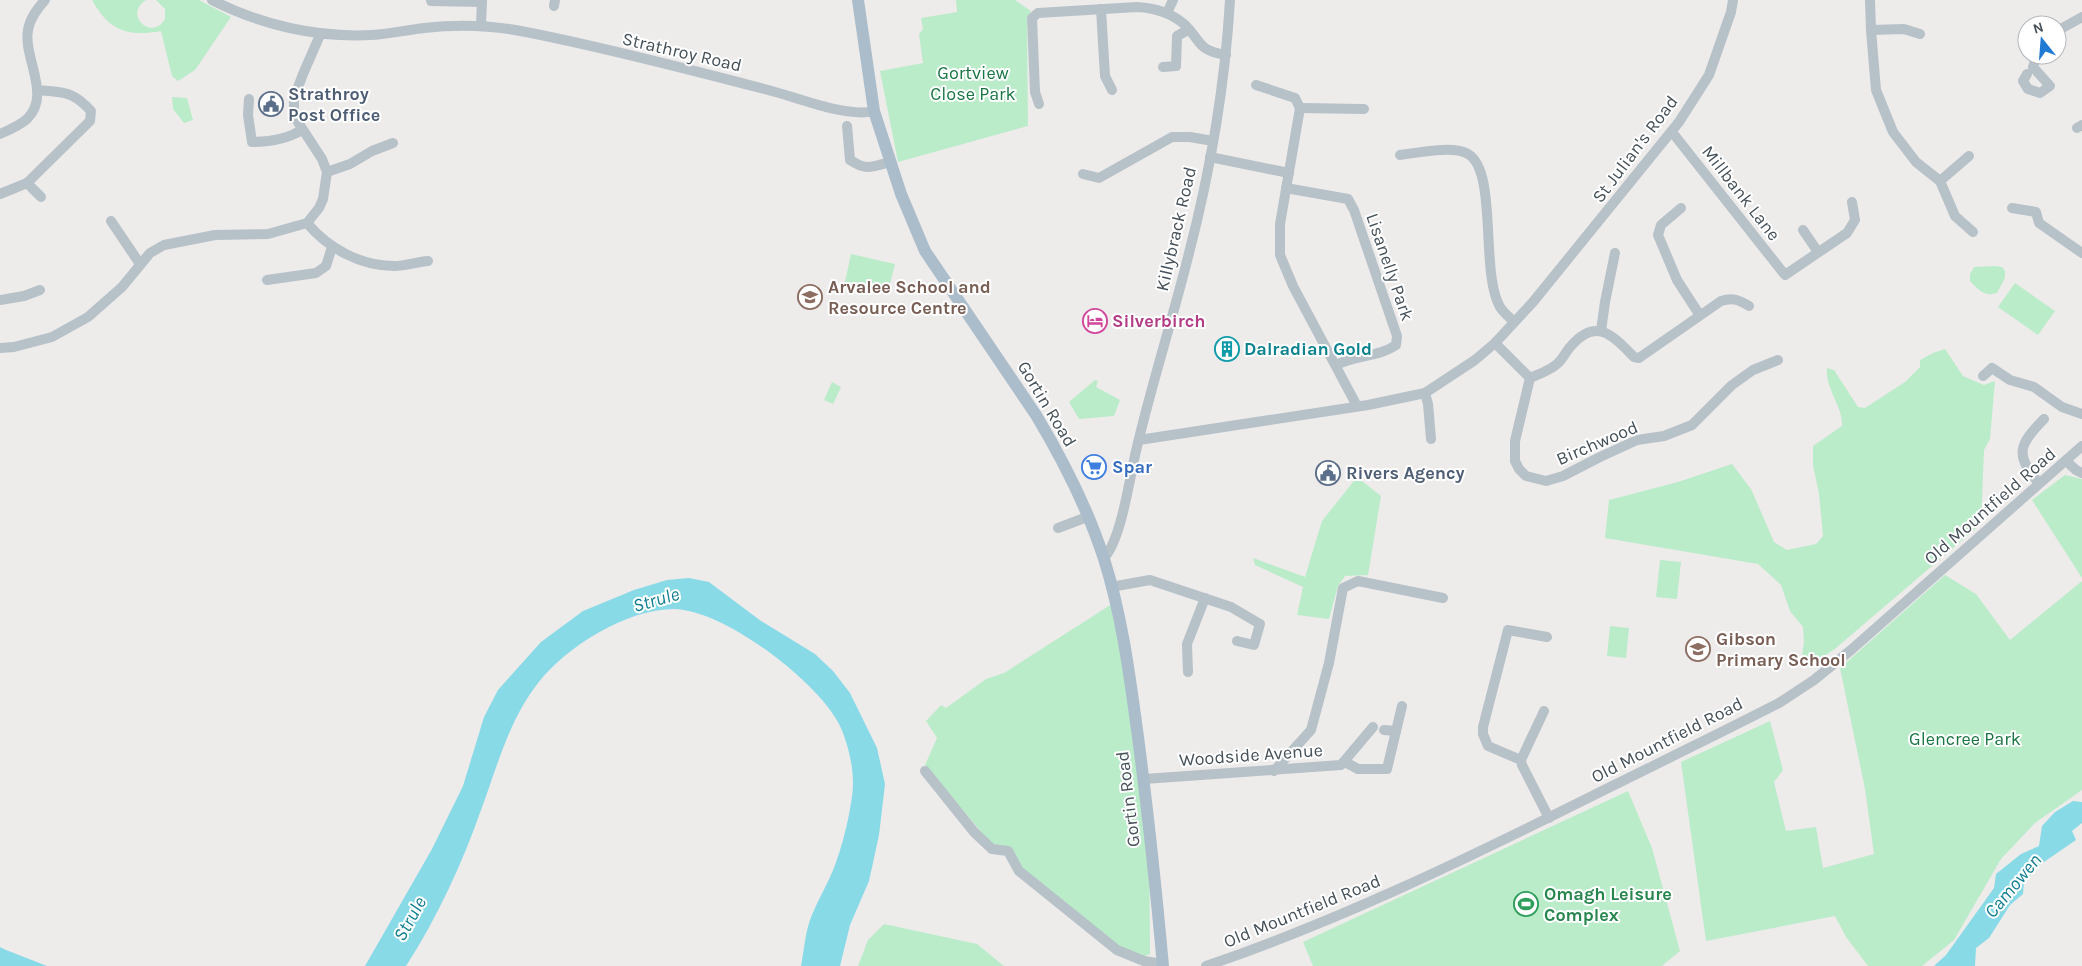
<svg xmlns="http://www.w3.org/2000/svg" width="2082" height="966" font-family="Karla,sans-serif">
<rect width="100%" height="100%" fill="#eeebeb"/>
<!-- green -->
<g fill="#baecca">
<path d="M92,0H146C123,14 151,42 165,19V9L156,0H199L231,17L195,70L178,81L172,76L161,31C128,37 109,31 92,0Z"/>
<polygon points="956,0 1015,0 1031,11 1027,18 1028,126 898,162 880,71 923,63 919,34 923,29 921,18 957,12"/>
<polygon points="172,97 187,98 193,120 184,123 173,109"/>
<polygon points="851,254 895,264 888,291 845,282"/>
<path d="M1995,266L2002,267L2005,271V278L1997,293C1985,297 1978,290 1970,281V274L1974,267Z"/>
<polygon points="2015,283 2055,311 2038,335 1998,307"/>
<path d="M1945,349L1963,376L1984,385L1995,381L1990,439L1984,450L1981,524L1836,648L1808,668L1802,656L1804,642L1803,627L1790,611L1781,585L1758,564L1605,538L1609,500L1678,482L1732,464L1751,489L1774,542L1787,550L1816,544L1823,536L1819,494L1813,465V446L1842,426C1843,405 1825,390 1827,368L1834,370L1858,407L1865,408L1905,382L1920,367V360L1933,353Z"/>
<polygon points="1095,380 1098,381 1096,387 1120,400 1114,416 1079,419 1069,402"/>
<polygon points="832,382 841,387 833,404 824,400"/>
<polygon points="2065,475 2082,479 2082,578 2032,500"/>
<polygon points="1357,477 1381,496 1368,575 1345,576 1338,586 1329,619 1297,615 1303,587 1255,565 1253,558 1305,577 1322,521"/>
<polygon points="1660,560 1681,562 1677,599 1656,597"/>
<polygon points="1945,575 1976,594 2010,640 2082,581 2082,790 2035,823 2001,859 1954,940 1922,966 1868,966 1846,937 1835,916 1706,941 1681,762 1770,721 1783,770 1774,782 1786,831 1816,827 1823,868 1874,854 1865,789 1840,668"/>
<polygon points="1115,602 1149,824 1150,954 1142,957 1117,945 993,846 925,765 937,738 926,721 941,705 946,708 986,679 1004,673"/>
<polygon points="1610,626 1629,628 1626,658 1607,656"/>
<polygon points="1628,791 1652,848 1680,951 1662,966 1313,966 1303,942"/>
<polygon points="884,924 977,944 1004,966 858,966 868,940"/>
</g>
<!-- water -->
<g fill="#88dae7">
<path d="M689,578L709,582L761,621L815,654L833,671L850,693L877,748L885,784L879,835L869,881L850,925L840,966H801C804,951 805,934 810,920C817,901 828,884 835,865C843,845 853,803 853,783C853,764 847,740 839,724C816,680 724,610 674,609C627,609 567,646 538,683C509,720 497,767 481,810C462,864 437,918 406,966H365L432,849L463,786L484,717L498,690L541,642L583,611L634,590L667,580Z"/>
<polygon points="2073,801 2082,802 2082,823 2072,831 2076,840 2041,864 2024,882 2023,894 2010,905 1989,938 1976,948 1975,966 1934,966 1946,955 1994,888 1996,874 2021,854 2039,846 2042,826 2055,812"/>
<polygon points="0,947 6,950 47,966 0,966"/>
</g>
<g fill="none" stroke-linecap="round" stroke-linejoin="round">
<!-- minor -->
<g stroke="#b7c1c8" stroke-width="10">
<path d="M212,0C261,25 317,38 372,35C390,34 407,30 424,28C458,24 492,25 526,32C607,48 688,69 768,90C797,97 845,118 874,111"/>
<polyline points="1870,0 1871,30 1876,90 1893,132 1916,162 1940,181 1955,216 1973,232"/>
<polyline points="431,1 482,2"/>
<polyline points="554,6 555,0"/>
<polyline points="1101,9 1105,76 1112,90"/>
<polyline points="1167,13 1173,0"/>
<polyline points="481,25 482,0"/>
<polyline points="1871,30 1904,29 1920,34"/>
<polyline points="2057,31 2082,17"/>
<polyline points="1163,67 1176,66 1177,36 1188,30"/>
<polyline points="2027,74 2023,81 2028,89 2040,93 2050,86 2033,67 2037,55"/>
<polyline points="1256,85 1295,98 1300,108"/>
<path d="M249,99L248,115L252,142C269,142 287,139 302,130"/>
<path d="M1039,104L1035,92L1032,18L1038,13L1137,7C1155,8 1170,12 1184,24C1202,41 1196,50 1226,55"/>
<polyline points="1300,108 1280,224 1280,255 1293,286 1357,406"/>
<polyline points="1300,108 1364,109"/>
<path d="M847,126L850,160C867,171 871,167 890,162"/>
<polyline points="2077,128 2082,125"/>
<polyline points="1672,132 1785,275 1847,233 1855,220 1852,202"/>
<path d="M0,134C9,130 19,126 27,119C52,95 23,58 28,30C30,18 37,9 45,0"/>
<path d="M1400,155C1417,153 1453,145 1468,154C1498,171 1480,273 1500,307C1503,312 1509,317 1513,321"/>
<polyline points="1210,157 1289,173"/>
<polyline points="327,172 350,164 372,151 393,143"/>
<polyline points="1083,174 1099,178 1172,137 1190,137 1213,141"/>
<polyline points="1940,181 1969,156"/>
<polyline points="27,183 41,197"/>
<path d="M1286,188L1348,199L1354,210L1397,336L1396,345C1379,357 1355,355 1336,365"/>
<path d="M0,194L27,183L90,121L91,111C72,90 64,93 37,90"/>
<polyline points="1681,208 1661,225 1658,235 1677,280 1699,314"/>
<polyline points="2012,208 2036,212 2039,223 2082,253"/>
<polyline points="111,221 140,264"/>
<path d="M307,223C328,248 360,266 394,266C405,266 417,262 428,261"/>
<polyline points="1803,230 1818,252"/>
<polyline points="267,280 316,273 326,266 332,247"/>
<polyline points="0,300 24,296 40,290"/>
<polyline points="1601,331 1605,302 1615,253"/>
<polyline points="1495,343 1530,378 1515,441 1515,461 1519,469 1526,476 1546,481 1563,476 1600,457 1637,440 1664,436 1692,425 1732,385 1753,370 1778,360"/>
<polyline points="0,348 14,347 52,337 88,317 122,287 150,253 164,245 215,235 268,234 307,223 319,208 323,199 327,172 322,159 294,116 294,98 303,74 320,35"/>
<polyline points="1983,376 1992,368 2010,380 2034,387 2062,407 2082,414"/>
<path d="M1530,378C1539,374 1549,371 1557,364C1563,359 1566,351 1571,346C1597,316 1614,337 1634,357L1639,358L1721,301C1733,297 1739,300 1749,306"/>
<polyline points="1425,393 1428,404 1431,439"/>
<polyline points="1139,440 1368,405 1425,393 1475,360 1495,343 1533,302 1679,122 1709,75 1731,12 1733,0"/>
<polyline points="2066,461 2076,470 2082,473"/>
<path d="M2039,483C2014,455 2019,444 2044,419"/>
<polyline points="1058,528 1087,517"/>
<path d="M1104,558C1122,539 1130,474 1137,447C1152,383 1172,321 1188,257C1210,173 1225,86 1230,0"/>
<polyline points="1111,587 1150,580 1231,607 1260,624 1254,645 1237,641"/>
<polyline points="1188,672 1187,644 1205,598"/>
<polyline points="1544,711 1521,760 1522,765 1549,818"/>
<polyline points="1384,730 1396,731"/>
<polyline points="1521,760 1488,746 1483,734 1483,727 1508,630 1547,637"/>
<polyline points="1345,762 1358,769 1387,769 1402,706"/>
<polyline points="925,771 974,832 992,849 1008,851 1019,871 1117,950 1144,961 1163,964"/>
<polyline points="1274,771 1311,730 1329,663 1343,588 1358,581 1443,598"/>
<polyline points="1144,779 1341,765 1373,727"/>
<path d="M1206,966C1335,922 1458,863 1580,802C1646,769 1713,737 1779,703L1814,680L1851,650L2082,446"/>
</g>
<!-- major -->
<path stroke="#abbdca" stroke-width="12" d="M858,0L874,111L901,194L925,251L1036,415C1063,460 1088,509 1104,559C1122,615 1130,678 1138,737C1148,813 1156,889 1163,966"/>
</g>
<!-- icons -->
<defs>
<symbol id="civic-ring" viewBox="-11 -11 22 22"><circle r="9.5" fill="#fff" stroke="#5c6f8a" stroke-width="1.5"/><path d="M-.6-6.5H3V-4.5H.6V-3L4-1V1h2V6H-6V1h2V-1L-.6-3ZM-1.2 2.5V6h2.4V2.5Z" fill="#5c6f8a"/></symbol>
<symbol id="school-ring" viewBox="-11 -11 22 22"><circle r="9.5" fill="#fff" stroke="#8d6e63" stroke-width="1.5"/><path d="M0-5L7-2L0 1L-7-2ZM-4 1L0 2.5L4 1V4Q0 6-4 4Z" fill="#8d6e63"/></symbol>
<symbol id="hotel-ring" viewBox="-11 -11 22 22"><circle r="9.5" fill="#fff" stroke="#d1479c" stroke-width="1.5"/><path d="M-6-4.5h1.5V1H6V5H4.5V3h-9V5H-6ZM-4 0a1.8 1.8 0 1 1 3.6 0ZM.5 0V-2.5h3Q6-2.5 6 0Z" fill="#d1479c"/></symbol>
<symbol id="building-ring" viewBox="-11 -11 22 22"><circle r="9.5" fill="#fff" stroke="#0f9aa8" stroke-width="1.5"/><path d="M-4-6H4V6H1V3H-1V6H-4ZM-2.5-4.3h1.7v1.8h-1.7ZM.8-4.3h1.7v1.8H.8ZM-2.5-1h1.7V.8h-1.7ZM.8-1h1.7V.8H.8Z" fill="#0f9aa8"/></symbol>
<symbol id="supermarket-ring" viewBox="-11 -11 22 22"><circle r="9.5" fill="#fff" stroke="#3f7fe0" stroke-width="1.5"/><path d="M-6-5.5h2.5l.6 2H6L4.5 2H-2.5L-4.4-4H-6ZM-1.5 3.2a1.3 1.3 0 1 0 .1 0ZM3 3.2a1.3 1.3 0 1 0 .1 0Z" fill="#3f7fe0"/></symbol>
<symbol id="stadium-ring" viewBox="-11 -11 22 22"><circle r="9.5" fill="#fff" stroke="#2e9e5b" stroke-width="1.5"/><path d="M0-5a6.5 5 0 1 0 0 10a6.5 5 0 1 0 0-10ZM-3.5-1.8h7v3.6h-7Z" fill="#2e9e5b"/></symbol>
</defs>
<g fill-rule="evenodd">
<use href="#civic-ring" x="257" y="90" width="28" height="28"/>
<use href="#school-ring" x="796" y="283" width="28" height="28"/>
<use href="#hotel-ring" x="1081" y="307" width="28" height="28"/>
<use href="#building-ring" x="1213" y="335" width="28" height="28"/>
<use href="#supermarket-ring" x="1080" y="453" width="28" height="28"/>
<use href="#civic-ring" x="1314" y="459" width="28" height="28"/>
<use href="#school-ring" x="1684" y="635" width="28" height="28"/>
<use href="#stadium-ring" x="1512" y="890" width="28" height="28"/>
</g>
<g text-anchor="middle" dominant-baseline="central" stroke-width="4" stroke-linejoin="round" paint-order="stroke">
<!-- street labels -->
<g font-size="18" fill="#455058" stroke="#fff">
<text transform="translate(682 52) rotate(13)">Strathroy Road</text>
<text transform="translate(1635 149) rotate(-53)">St Julian's Road</text>
<text transform="translate(1741 193) rotate(52)">Millbank Lane</text>
<text transform="translate(1176 229) rotate(-77)">Killybrack Road</text>
<text transform="translate(1390 267) rotate(71)">Lisanelly Park</text>
<text transform="translate(1047 404) rotate(59)">Gortin Road</text>
<text transform="translate(1597 443) rotate(-23)">Birchwood</text>
<text transform="translate(1990 506) rotate(-41)">Old Mountfield Road</text>
<text transform="translate(1667 740) rotate(-27)">Old Mountfield Road</text>
<text transform="translate(1251 755) rotate(-4)">Woodside Avenue</text>
<text transform="translate(1128 799) rotate(-97)">Gortin Road</text>
<text transform="translate(1302 911) rotate(-22)">Old Mountfield Road</text>
</g>
<!-- park labels -->
<g font-size="18" fill="#197542" stroke="#fff">
<text x="973" y="73">Gortview<tspan x="973" dy="21">Close Park</tspan></text>
<text x="1965" y="739">Glencree Park</text>
</g>
<!-- service labels -->
<g font-size="18" font-weight="bold" fill="#4e5e75" stroke="#fff" text-anchor="start">
<text x="288" y="94">Strathroy<tspan x="288" dy="21">Post Office</tspan></text>
<text x="1346" y="473">Rivers Agency</text>
</g>
<!-- education labels -->
<g font-size="18" font-weight="bold" fill="#785e54" stroke="#fff" text-anchor="start">
<text x="828" y="287">Arvalee School and<tspan x="828" dy="21">Resource Centre</tspan></text>
<text x="1716" y="639">Gibson<tspan x="1716" dy="21">Primary School</tspan></text>
</g>
<!-- hotel labels -->
<g font-size="18" font-weight="bold" fill="#b23c85" stroke="#fff" text-anchor="start">
<text x="1112" y="321">Silverbirch</text>
</g>
<!-- culture labels -->
<g font-size="18" font-weight="bold" fill="#0d838f" stroke="#fff" text-anchor="start">
<text x="1244" y="349">Dalradian Gold</text>
</g>
<!-- shop labels -->
<g font-size="18" font-weight="bold" fill="#366cbe" stroke="#fff" text-anchor="start">
<text x="1112" y="467">Spar</text>
</g>
<!-- leisure labels -->
<g font-size="18" font-weight="bold" fill="#27864d" stroke="#fff" text-anchor="start">
<text x="1544" y="894">Omagh Leisure<tspan x="1544" dy="21">Complex</tspan></text>
</g>
<!-- water labels -->
<g font-size="19" font-style="italic" fill="#117e90" stroke="#fff">
<text transform="translate(656 600) rotate(-16)">Strule</text>
<text transform="translate(2013 886) rotate(-50)">Camowen</text>
<text transform="translate(410 919) rotate(-61)">Strule</text>
</g>
</g>
<!-- north arrow -->
<g transform="translate(2042 40) rotate(343)"><circle r="24" fill="#ffffff" stroke="#b5b9bc"/>
<path d="M0-4L9 19L0 12L-9 19Z" fill="#1f7ad4"/>
<text y="-8" font-size="14" font-weight="bold" text-anchor="middle" fill="#455058">N</text>
</g>
</svg>
